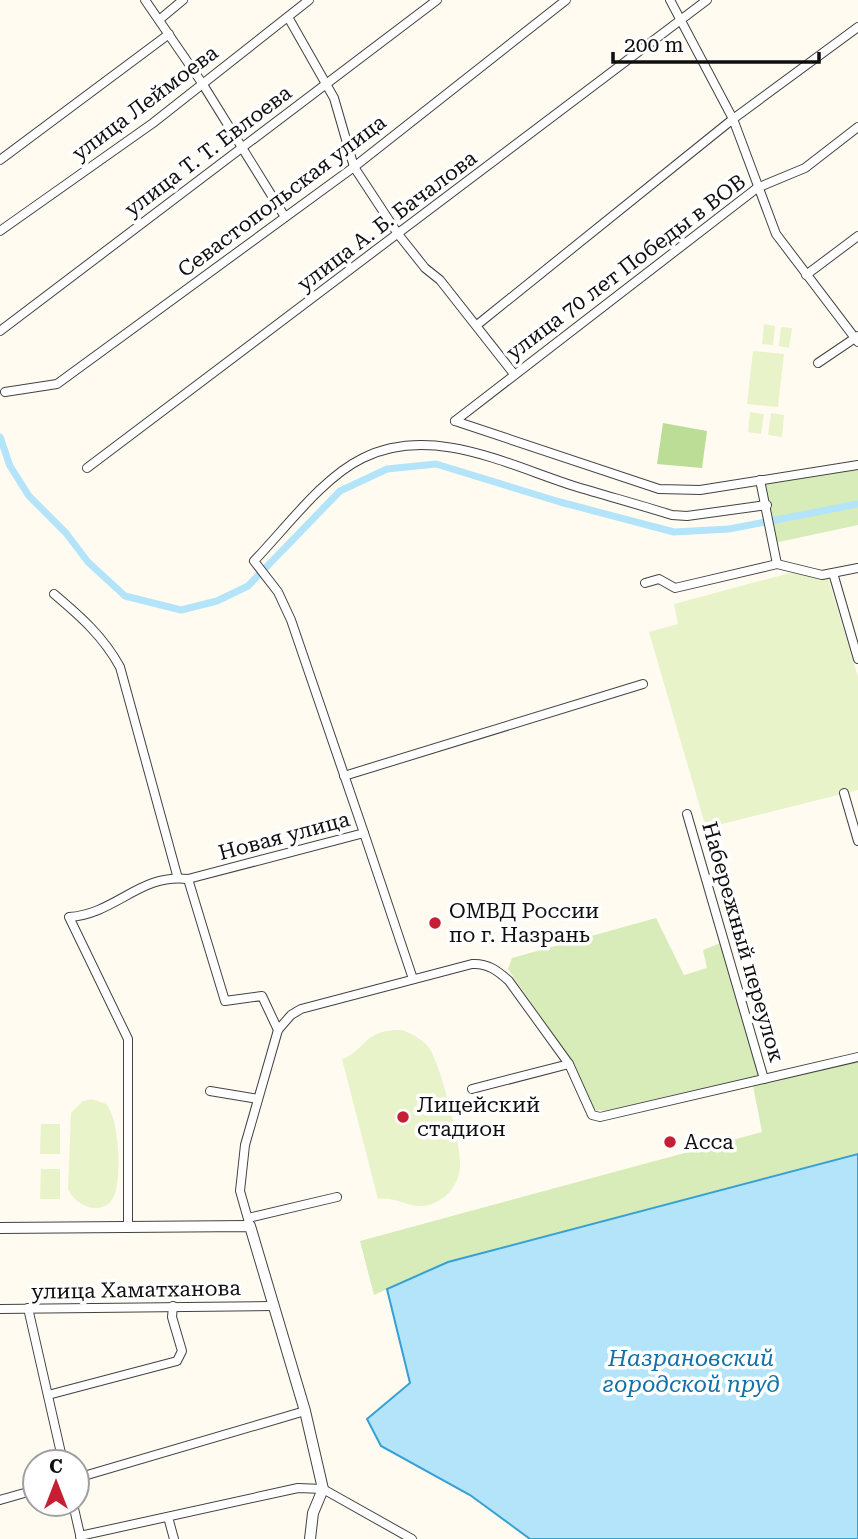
<svg xmlns="http://www.w3.org/2000/svg" width="858" height="1539" font-family="'Roboto Serif',serif">
<rect width="100%" height="100%" fill="#fffbf1"/>
<!-- green -->
<g fill="#d7ecb8">
<polygon points="858,465 858,525 774,543 760,480"/>
<polygon points="656,918 684,975 707,968 703,950 723,942 760,1075 609,1111 596,1110 588,1101 574,1065 508,969 512,958"/>
<polygon points="858,1057 858,1153 448,1262 374,1295 360,1241 762,1132 752,1081"/>
</g>
<!-- forest -->
<polygon fill="#bcdd96" points="663,423 707,431 702,468 657,464"/>
<!-- pitch -->
<g fill="#e8f3ca">
<polygon points="764,324 775,326 773,345 762,344"/>
<polygon points="781,327 792,328 789,348 779,346"/>
<polygon points="753,351 784,354 778,407 747,404"/>
<polygon points="750,412 764,414 761,434 748,432"/>
<polygon points="771,413 784,415 782,437 768,435"/>
<polygon points="797,571 822,579 828,578 858,677 858,790 706,828 649,632 678,624 674,604"/>
<path d="M402,1030C412,1034 423,1039 429,1048C440,1062 463,1151 460,1168C459,1181 451,1193 440,1200C415,1216 400,1195 378,1199L342,1059C366,1051 362,1029 402,1030Z"/>
<path d="M92,1099L106,1104C119,1117 121,1171 116,1190C109,1219 77,1209 68,1189L71,1113L83,1101Z"/>
<polygon points="41,1124 60,1124 60,1154 40,1154"/>
<polygon points="41,1169 60,1169 60,1199 40,1199"/>
</g>
<!-- water -->
<polygon fill="#b3e4f9" stroke="#36a0d4" stroke-width="2" points="858,1154 858,1539 530,1539 470,1495 381,1446 367,1419 410,1383 387,1289 448,1262"/>
<g fill="none" stroke-linecap="round" stroke-linejoin="round">
<!-- canal -->
<polyline stroke="#b3e4f9" stroke-width="7" points="0,437 10,466 29,496 66,533 88,562 125,596 181,610 217,601 248,586 340,491 387,469 436,464 560,502 674,532 729,529 858,504"/>
<defs>
<g id="minor">
<polyline points="145,0 202,83 285,217"/>
<polyline points="670,0 733,119 776,234 858,342"/>
<polyline points="288,17 334,98 354,167 398,234 425,268 440,280 514,374"/>
<polyline points="159,20 183,0"/>
<polyline points="0,160 169,34"/>
<polyline points="0,231 153,123 309,0"/>
<polyline points="806,275 858,236"/>
<polyline points="477,325 733,119 858,27"/>
<polyline points="0,331 437,0"/>
<polyline points="818,363 858,336"/>
<polyline points="5,392 57,384 354,167 566,0"/>
<polyline points="455,421 757,188 805,168 858,127"/>
<polyline points="455,421 659,489 700,490 858,465"/>
<polyline points="87,468 707,0"/>
<polyline points="760,480 777,564"/>
<polyline points="833,573 858,659"/>
<polyline points="645,583 659,579 675,588 777,564 822,575 858,568"/>
<path d="M54,594C80,616 103,636 120,667L177,875"/>
<polyline points="344,776 643,684"/>
<polyline points="844,793 858,841"/>
<polyline points="687,814 764,1079"/>
<path d="M364,833L291,620L278,592L254,561C285,529 323,477 363,458C432,424 508,465 574,486C607,496 640,505 672,515L687,516L767,505"/>
<polyline points="188,879 225,1001 262,996 278,1030"/>
<polyline points="472,1089 569,1064"/>
<polyline points="210,1091 258,1099"/>
<polyline points="248,1218 337,1197"/>
<path d="M250,1226L240,1191L245,1145L278,1030L291,1015L301,1009L472,964C488,963 498,971 509,981L569,1064L592,1115L600,1117L858,1057"/>
<path d="M128,1227V1039L69,917C116,914 140,873 188,879L364,833L413,979"/>
<polyline points="28,1308 63,1462"/>
<polyline points="0,1309 273,1306"/>
<polyline points="48,1395 177,1361 182,1351 172,1317 173,1306"/>
<polyline points="77,1478 305,1411"/>
<polyline points="0,1500 35,1490"/>
<polyline points="73,1504 81,1539"/>
<polyline points="168,1517 174,1539"/>
<polyline points="80,1536 298,1488 323,1489 412,1539"/>
</g>
<polyline id="tertiary" points="0,1228 250,1226 305,1411 323,1489 313,1513 310,1539"/>
</defs>
<!-- minor casing -->
<use href="#minor" stroke="#424242" stroke-width="10"/>
<!-- tertiary casing -->
<use href="#tertiary" stroke="#424242" stroke-width="12"/>
<!-- minor -->
<use href="#minor" stroke="#fff" stroke-width="8"/>
<!-- tertiary -->
<use href="#tertiary" stroke="#fff" stroke-width="10"/>
</g>
<!-- markers -->
<g fill="#c61f34" stroke="#fff" stroke-width="2.5">
<circle cx="435" cy="923" r="7"/>
<circle cx="403" cy="1117" r="7"/>
<circle cx="670" cy="1142" r="7"/>
</g>
<g text-anchor="middle" dominant-baseline="central" stroke-width="7" stroke-linejoin="round" paint-order="stroke">
<!-- street labels -->
<g font-size="21" fill="#0f0f0f" stroke="#fff">
<text transform="translate(145 103) rotate(-37)">улица Леймоева</text>
<text transform="translate(208 151) rotate(-37)">улица Т. Т. Евлоева</text>
<text transform="translate(282 196) rotate(-37)">Севастопольская улица</text>
<text transform="translate(387 221) rotate(-37)">улица А. Б. Бачалова</text>
<text transform="translate(626 267) rotate(-37)">улица 70 лет Победы в ВОВ</text>
<text transform="translate(284 836) rotate(-15)">Новая улица</text>
<text transform="translate(743 942) rotate(74)">Набережный переулок</text>
<text transform="translate(136 1290) rotate(-1)">улица Хаматханова</text>
</g>
<!-- poi labels -->
<g font-size="21" fill="#0f0f0f" stroke="#fff" text-anchor="start">
<text x="449" y="911">ОМВД России<tspan x="449" dy="24">по г. Назрань</tspan></text>
<text x="417" y="1105">Лицейский<tspan x="417" dy="24">стадион</tspan></text>
<text x="684" y="1142">Асса</text>
</g>
<!-- water labels -->
<g font-size="23" font-style="italic" fill="#1171a8" stroke="#fff">
<text x="691" y="1358">Назрановский<tspan x="691" dy="26">городской пруд</tspan></text>
</g>
</g>
<!-- north arrow -->
<g transform="translate(56 1483)"><circle r="33" fill="#ffffff" stroke="#9f9f9f" stroke-width="2"/>
<path d="M0-5L12 26L0 18L-12 26Z" fill="#c61f34"/>
<text y="-10" font-size="19" font-weight="bold" text-anchor="middle" fill="#0f0f0f">С</text>
</g>
<!-- scale -->
<path d="M613 52v10h206v-10" fill="none" stroke="#0f0f0f" stroke-width="3.5"/>
<text x="624" y="52" font-size="21" fill="#0f0f0f" stroke="#ffffff" stroke-width="5" paint-order="stroke">200 m</text>
</svg>
